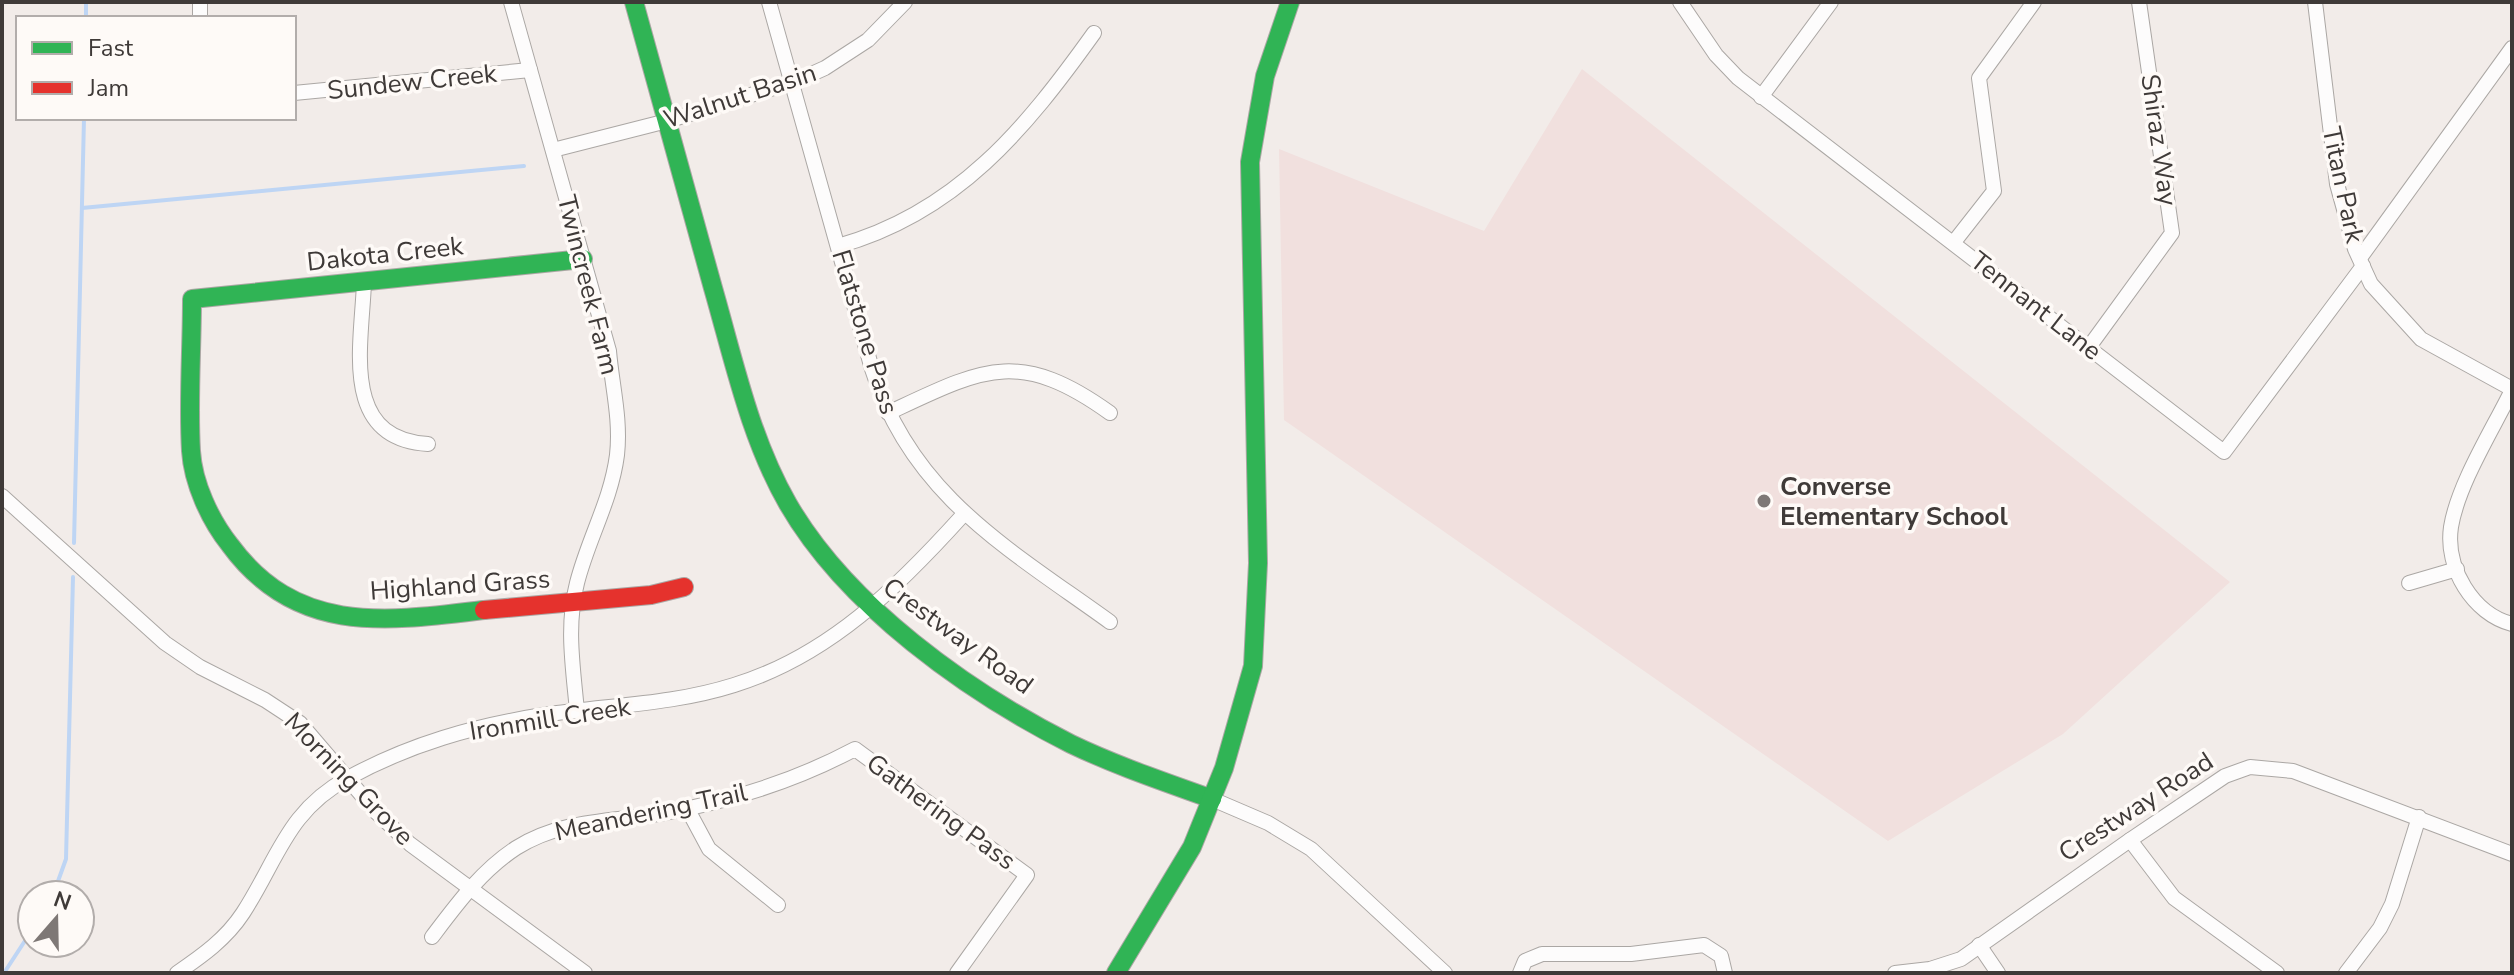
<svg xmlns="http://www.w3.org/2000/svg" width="2514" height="975" font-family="'Nunito Sans',sans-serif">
<rect width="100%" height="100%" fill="#f2ece9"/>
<!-- education -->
<polygon fill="#f1e0de" points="1582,69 2230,582 2063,734 1888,841 1284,420 1279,149 1484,231"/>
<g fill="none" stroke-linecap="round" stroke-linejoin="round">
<!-- stream -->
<g stroke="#bed5f4" stroke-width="4">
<polyline points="86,18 86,2"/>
<polyline points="82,208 524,166"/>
<polyline points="74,543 84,118"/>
<polyline points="53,895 66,859 73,577"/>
<polyline points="4,973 32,930"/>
</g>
<defs>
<g id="street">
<path d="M511,2L609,351C612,386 621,419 617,455C611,501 588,539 577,583C566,626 573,667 577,711"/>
<path d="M769,2L872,369C911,495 1009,549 1110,622"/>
<polyline points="1680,2 1716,55 1738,78 2224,452 2363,266"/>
<polyline points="2315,2 2337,184 2355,249 2371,284 2421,339 2512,389"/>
<polyline points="200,18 200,2"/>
<polyline points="294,93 530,70"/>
<polyline points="1761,97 1831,2"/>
<polyline points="553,150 667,121 796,81 825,68 868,40 905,2"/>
<polyline points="1954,242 1994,191 1979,78 2034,2"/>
<path d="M838,246C957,213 1026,128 1094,33"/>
<polyline points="2360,258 2512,48"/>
<path d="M364,282C362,344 339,439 428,444"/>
<polyline points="2089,347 2172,233 2139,2"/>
<path d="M2512,390C2493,429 2458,484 2451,527C2445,568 2473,614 2512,624"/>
<path d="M888,413C982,369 1018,347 1110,413"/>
<polyline points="2,496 165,643 200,667 265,700 300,723 377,813 410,844 585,973"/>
<polyline points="2409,583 2457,569"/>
<polyline points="1212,799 1268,823 1311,849 1445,973"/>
<polyline points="687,808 709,849 778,905"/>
<polyline points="2130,840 2174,898 2277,973"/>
<path d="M432,937C457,904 481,871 516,848C562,819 612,822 664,813C731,801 795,781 855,749L1027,875L957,973"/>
<polyline points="1979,945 1998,973"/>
<path d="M177,973C202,956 226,939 243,913C278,859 287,811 348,778C410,744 474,726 543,715C607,705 671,705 734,685C829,656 898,587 963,515"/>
<polyline points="1520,973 1525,961 1542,954 1631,954 1704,945 1721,956 1725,973"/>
<polyline points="1895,973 1930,969 1961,959 2130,840 2225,776 2250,767 2293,771 2512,854"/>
<polyline points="2346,973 2380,928 2392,904 2419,817"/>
</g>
<g id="fast">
<path d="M634,2C660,97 687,192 713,288C734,361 750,438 788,504C847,606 968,692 1071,744C1117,766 1165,782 1212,799"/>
<path d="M484,610C385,622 296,635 230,545C210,520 193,483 191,451C188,401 192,349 192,299L583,259"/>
<polyline points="1116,973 1192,847 1224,768 1253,666 1258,563 1250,162 1265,76 1290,2"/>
</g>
<polyline id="jam" points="484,610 651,595 684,587"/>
</defs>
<!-- street casing -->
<use href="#street" stroke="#aba7a4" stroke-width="16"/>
<!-- fast casing -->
<use href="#fast" stroke="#aba7a4" stroke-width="20"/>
<!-- jam casing -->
<use href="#jam" stroke="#aba7a4" stroke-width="20"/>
<!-- street -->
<use href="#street" stroke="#fdfcfc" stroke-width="14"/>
<!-- fast -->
<use href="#fast" stroke="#30b455" stroke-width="18"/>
<!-- jam -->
<use href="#jam" stroke="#e5322d" stroke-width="18"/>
</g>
<!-- markers -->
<circle fill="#7e7876" stroke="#fefaf7" stroke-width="3" cx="1764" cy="501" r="8"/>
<g text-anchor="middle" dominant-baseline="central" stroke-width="7" stroke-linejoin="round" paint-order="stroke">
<!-- street labels -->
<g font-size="26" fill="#3f3a38" stroke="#fefaf7">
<text transform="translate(412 82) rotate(-6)">Sundew Creek</text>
<text transform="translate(740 96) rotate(-18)">Walnut Basin</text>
<text transform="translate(2159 140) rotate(82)">Shiraz Way</text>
<text transform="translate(2343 185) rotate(78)">Titan Park</text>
<text transform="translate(385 254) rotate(-6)">Dakota Creek</text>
<text transform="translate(588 285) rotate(76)">Twincreek Farm</text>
<text transform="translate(2036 306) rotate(38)">Tennant Lane</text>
<text transform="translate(865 332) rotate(73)">Flatstone Pass</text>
<text transform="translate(460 585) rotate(-4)">Highland Grass</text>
<text transform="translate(958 636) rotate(36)">Crestway Road</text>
<text transform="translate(550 719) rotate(-9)">Ironmill Creek</text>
<text transform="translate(349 779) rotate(46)">Morning Grove</text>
<text transform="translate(2136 807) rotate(-33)">Crestway Road</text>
<text transform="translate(651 812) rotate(-12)">Meandering Trail</text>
<text transform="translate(941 812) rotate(36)">Gathering Pass</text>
</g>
<!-- poi labels -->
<g font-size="26" font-weight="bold" fill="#3f3a38" stroke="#fefaf7" text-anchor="start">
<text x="1780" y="486">Converse<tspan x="1780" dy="30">Elementary School</tspan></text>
</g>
</g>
<!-- border -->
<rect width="2514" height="975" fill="none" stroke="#3f3a38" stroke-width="8"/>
<!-- legend -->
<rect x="16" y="16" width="280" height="104" fill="#fefaf7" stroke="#b2adab" stroke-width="2"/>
<rect x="32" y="42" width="40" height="12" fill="#30b455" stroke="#b2adab" stroke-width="2"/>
<text x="88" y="56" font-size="24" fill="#3f3a38">Fast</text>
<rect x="32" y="82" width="40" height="12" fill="#e5322d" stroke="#b2adab" stroke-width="2"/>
<text x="88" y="96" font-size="24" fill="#3f3a38">Jam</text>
<!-- north arrow -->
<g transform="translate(56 919) rotate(20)"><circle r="38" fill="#fefaf7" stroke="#b2adab" stroke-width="2"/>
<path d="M0-6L14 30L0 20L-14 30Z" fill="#7e7876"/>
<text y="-12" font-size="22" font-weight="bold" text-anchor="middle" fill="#3f3a38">N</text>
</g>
</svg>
